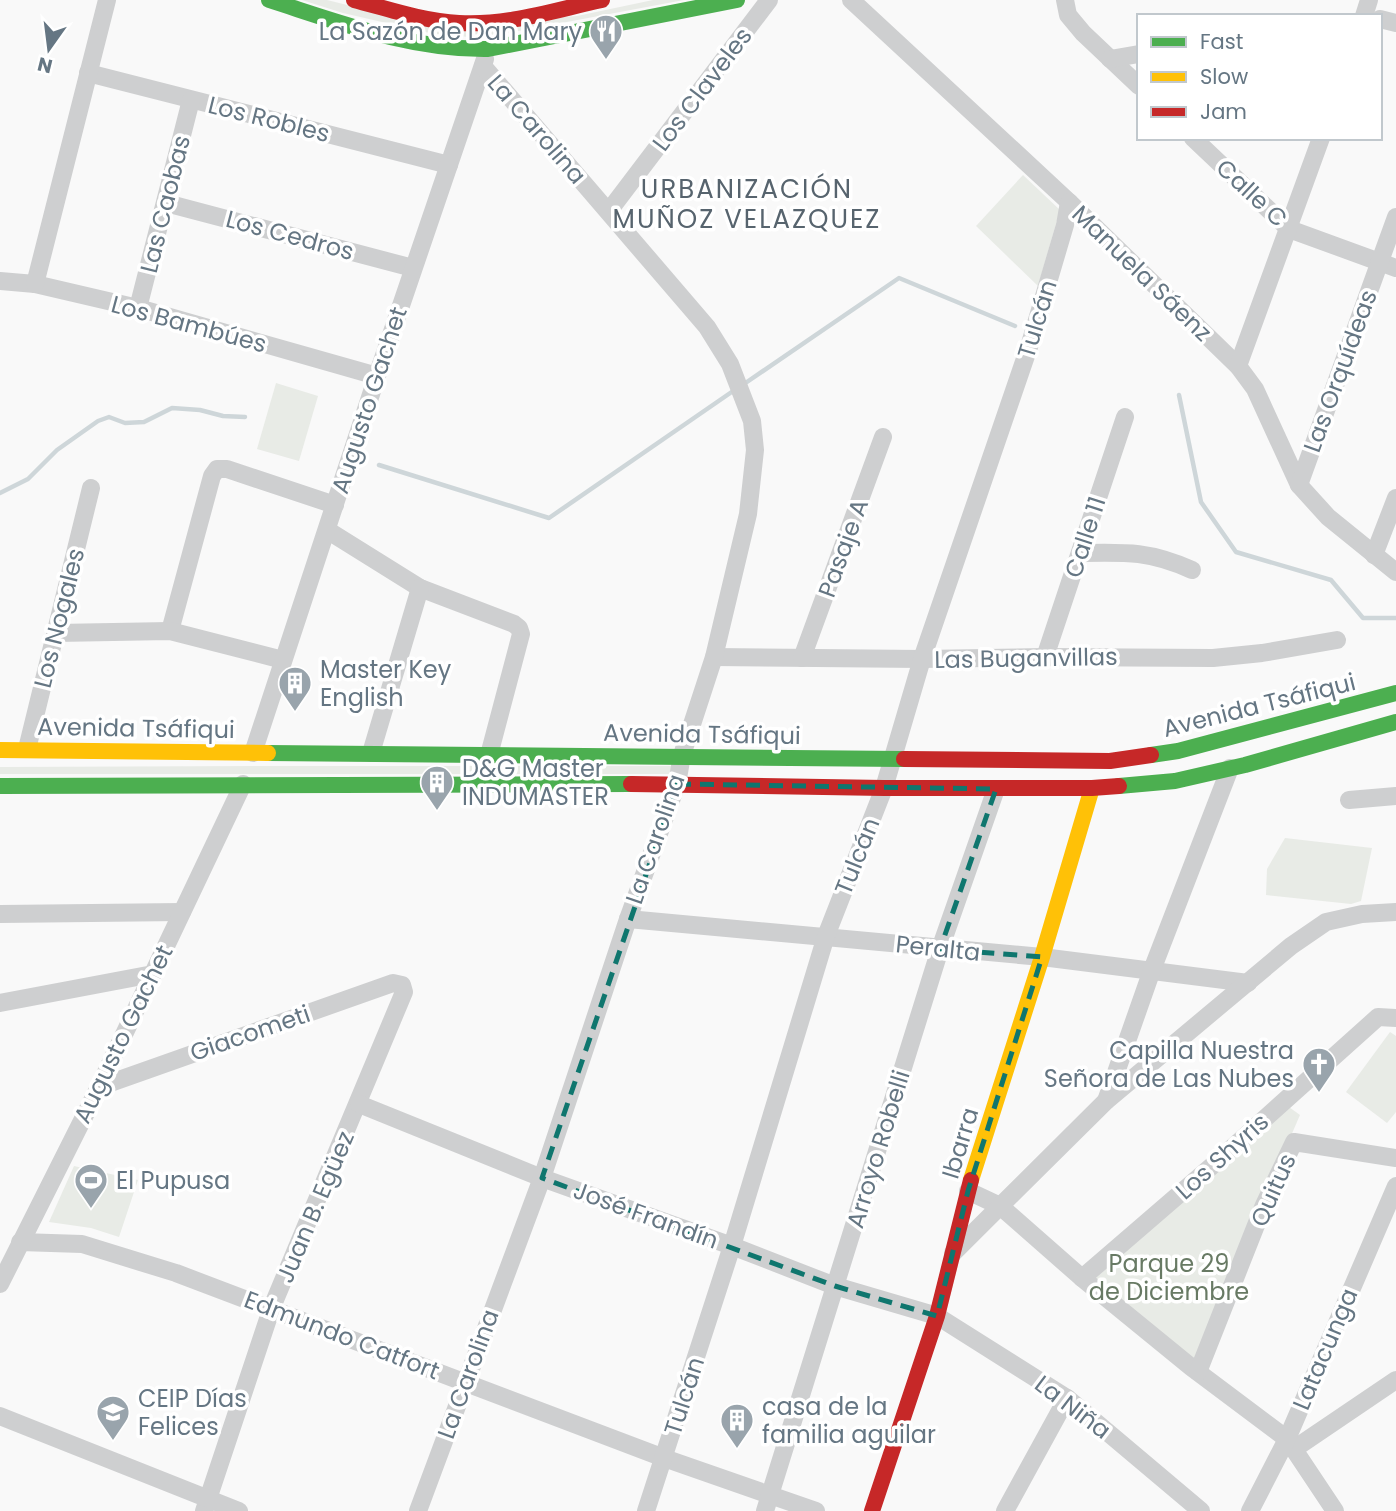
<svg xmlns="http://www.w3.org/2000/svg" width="1396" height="1511" font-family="Poppins,sans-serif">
<rect width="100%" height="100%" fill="#f9f9f9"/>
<!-- green -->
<g fill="#e8ebe6">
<polygon points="302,0 327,0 436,27 577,16 653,0 684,0 481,38 434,34 343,13"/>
<polygon points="1023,175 1060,210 1038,286 976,226"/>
<polygon points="276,383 318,396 299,461 257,449"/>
<polygon points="260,766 672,766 672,774 0,774 0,767"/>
<polygon points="1285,838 1372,848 1361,901 1351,904 1266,895 1267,869"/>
<polygon points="1390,1032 1396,1036 1396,1112 1387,1123 1346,1092"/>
<polygon points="1282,1102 1300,1115 1191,1367 1082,1278"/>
<polygon points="74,1166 138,1180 119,1237 91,1228 49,1222"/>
</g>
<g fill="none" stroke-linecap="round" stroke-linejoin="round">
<!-- stream -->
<g stroke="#ced6d9" stroke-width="4.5">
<polyline points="744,384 899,278 1015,326"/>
<polyline points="1179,395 1201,502 1236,552 1331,580 1363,618 1396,618"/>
<polyline points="379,465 549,518 736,389"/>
<polyline points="0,493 28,479 57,450 98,421 109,417 125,423 144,422 172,408 200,410 223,416 245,417"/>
</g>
<!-- street -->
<g stroke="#cecfd0" stroke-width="18">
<polyline points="851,0 1069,202 1238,366 1255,389 1299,485 1328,517 1396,572"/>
<polyline points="1065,0 1068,15 1083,33 1139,86"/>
<polyline points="1364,16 1369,0"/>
<polyline points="1380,19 1396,23"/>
<polyline points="1110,59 1139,54"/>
<polyline points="88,73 449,165"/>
<polyline points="1193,138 1289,229 1396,268"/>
<polyline points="166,203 413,268"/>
<polyline points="609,211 769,0"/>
<polyline points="0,281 35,284 138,308 377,376"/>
<polyline points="35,284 107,0"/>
<polyline points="138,308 191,100"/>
<polyline points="1238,366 1321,138"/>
<polyline points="1299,485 1396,217"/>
<polyline points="327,530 420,588 514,624 519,628 521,634 489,755"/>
<path d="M1081,553C1126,552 1150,551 1192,570"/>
<polyline points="1374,555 1396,498"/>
<polyline points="170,631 212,476 217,469 227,469 335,505"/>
<polyline points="56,633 170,631 283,660"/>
<polyline points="714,657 922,659 1045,657 1213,658 1262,653 1337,640"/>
<polyline points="1045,657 1125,417"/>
<polyline points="802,658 883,437"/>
<polyline points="27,749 91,488"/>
<polyline points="253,753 377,376 485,59"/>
<polyline points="371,753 420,588"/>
<polyline points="1349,800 1396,796"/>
<polyline points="0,914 182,912"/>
<polyline points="628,919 1042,957 1248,983"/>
<polyline points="0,1003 153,974"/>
<polyline points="99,1087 393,983 402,985 404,992 272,1307 204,1511"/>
<polyline points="1106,1101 1152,970 1230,768"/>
<polyline points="359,1104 542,1178 732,1246 835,1286 937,1316 1067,1398 1201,1511"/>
<polyline points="968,1191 1000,1206 1082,1278 1191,1367 1287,1439 1335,1511"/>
<polyline points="20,1242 82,1244 176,1273 664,1458 816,1511"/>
<polyline points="953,1253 1106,1101 1291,946 1326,922 1362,914 1396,912"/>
<polyline points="1082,1278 1213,1165 1378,1017 1396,1018"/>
<polyline points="0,1284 99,1087 243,784"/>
<polyline points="1198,1372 1264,1205 1294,1142 1396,1158"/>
<polyline points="0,1416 239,1511"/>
<polyline points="1294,1449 1396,1380"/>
<polyline points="418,1511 542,1178 628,919 677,784 682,755 714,657 748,514 755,450 752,421 730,364 707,327 483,66"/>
<polyline points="646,1511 732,1246 826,936 884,788 922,659 1029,347 1065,225 1069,202"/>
<polyline points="765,1511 940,949 996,789"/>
<polyline points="1005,1511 1067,1398"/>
<polyline points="1250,1511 1287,1439 1396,1186"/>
</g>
<!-- fast -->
<g stroke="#4caf50" stroke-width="16">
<path d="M269,0C341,23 411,50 488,49L737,0"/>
<polyline points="268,753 904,759"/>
<polyline points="1151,755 1178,751 1396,693"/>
<polyline points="0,786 631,784"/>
<polyline points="1119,786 1175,781 1245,765 1396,722"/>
</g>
<!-- slow -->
<g stroke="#ffc107" stroke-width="16">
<polyline points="0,750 268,753"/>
<polyline points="971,1180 1042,957 1092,788"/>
</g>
<!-- jam -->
<g stroke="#c62828" stroke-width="16">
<path d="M354,0C388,9 423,21 459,23C507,26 555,10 602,0"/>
<polyline points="904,759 1110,761 1151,755"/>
<polyline points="631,784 884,788 1092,788 1119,786"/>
<polyline points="872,1511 937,1316 971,1180"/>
</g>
</g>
<!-- marked area -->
<path fill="none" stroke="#0f766e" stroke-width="5" stroke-dasharray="14 9" stroke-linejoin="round" d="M677,784L996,789L940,949L1042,957L968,1191L937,1316L835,1286L542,1178Z"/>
<!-- icons -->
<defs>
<symbol id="restaurant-pin" viewBox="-11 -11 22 30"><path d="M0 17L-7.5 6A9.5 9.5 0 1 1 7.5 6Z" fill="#99a4ac" stroke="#fff"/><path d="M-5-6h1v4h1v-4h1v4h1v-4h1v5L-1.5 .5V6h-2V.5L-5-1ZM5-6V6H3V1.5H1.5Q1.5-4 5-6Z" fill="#fff"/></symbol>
<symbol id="building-pin" viewBox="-11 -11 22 30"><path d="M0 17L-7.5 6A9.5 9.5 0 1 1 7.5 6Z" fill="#99a4ac" stroke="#fff"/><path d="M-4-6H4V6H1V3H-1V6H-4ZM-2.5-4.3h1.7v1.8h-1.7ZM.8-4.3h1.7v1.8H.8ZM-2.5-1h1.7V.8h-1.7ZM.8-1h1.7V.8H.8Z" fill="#fff"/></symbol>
<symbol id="church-pin" viewBox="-11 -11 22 30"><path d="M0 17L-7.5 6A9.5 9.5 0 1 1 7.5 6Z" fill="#99a4ac" stroke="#fff"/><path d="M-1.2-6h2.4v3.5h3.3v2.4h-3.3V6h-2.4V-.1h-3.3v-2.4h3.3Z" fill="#fff"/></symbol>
<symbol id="stadium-pin" viewBox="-11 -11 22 30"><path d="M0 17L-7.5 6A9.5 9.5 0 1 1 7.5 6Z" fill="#99a4ac" stroke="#fff"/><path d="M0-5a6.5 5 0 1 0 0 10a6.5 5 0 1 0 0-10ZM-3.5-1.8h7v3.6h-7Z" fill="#fff"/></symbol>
<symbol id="school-pin" viewBox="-11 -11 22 30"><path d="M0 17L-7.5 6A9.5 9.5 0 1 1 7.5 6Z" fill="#99a4ac" stroke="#fff"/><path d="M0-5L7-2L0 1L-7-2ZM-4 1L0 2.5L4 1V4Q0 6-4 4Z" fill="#fff"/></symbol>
</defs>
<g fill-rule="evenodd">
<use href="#restaurant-pin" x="587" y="12" width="38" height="52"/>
<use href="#building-pin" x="276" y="664" width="38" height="52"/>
<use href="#building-pin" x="418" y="763" width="38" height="52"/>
<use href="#church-pin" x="1300" y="1045" width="38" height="52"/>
<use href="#stadium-pin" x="72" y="1161" width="38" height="52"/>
<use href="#school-pin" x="94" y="1393" width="38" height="52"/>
<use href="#building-pin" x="718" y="1401" width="38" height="52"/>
</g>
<g text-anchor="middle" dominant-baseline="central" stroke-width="7" stroke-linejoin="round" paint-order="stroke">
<!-- poi labels -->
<g font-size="24" fill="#657683" stroke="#fff" text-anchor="start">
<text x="582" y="31" text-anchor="end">La Sazón de Dan Mary</text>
<text x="320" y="669">Master Key<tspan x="320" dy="28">English</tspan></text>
<text x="462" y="768">D&amp;G Master<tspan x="462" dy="28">INDUMASTER</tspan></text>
<text x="1294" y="1050" text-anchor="end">Capilla Nuestra<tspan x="1294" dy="28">Señora de Las Nubes</tspan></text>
<text x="116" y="1180">El Pupusa</text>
<text x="138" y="1398">CEIP Días<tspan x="138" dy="28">Felices</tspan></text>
<text x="762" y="1406">casa de la<tspan x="762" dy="28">familia aguilar</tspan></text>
</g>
<!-- street labels -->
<g font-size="24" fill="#657683" stroke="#fff">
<text transform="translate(702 89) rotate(-53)">Los Claveles</text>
<text transform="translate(269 119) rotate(14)">Los Robles</text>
<text transform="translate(537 129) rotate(49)">La Carolina</text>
<text transform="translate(1252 193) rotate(43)">Calle C</text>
<text transform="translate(165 204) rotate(-76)">Las Caobas</text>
<text transform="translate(290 235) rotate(15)">Los Cedros</text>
<text transform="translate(1142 273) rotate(44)">Manuela Sáenz</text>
<text transform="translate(1037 319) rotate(-73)">Tulcán</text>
<text transform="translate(189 324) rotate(15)">Los Bambúes</text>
<text transform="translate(1340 371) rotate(-70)">Las Orquídeas</text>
<text transform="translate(369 400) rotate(-72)">Augusto Gachet</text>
<text transform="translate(1085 537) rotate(-72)">Calle 11</text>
<text transform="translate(843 548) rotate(-70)">Pasaje A</text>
<text transform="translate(59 618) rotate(-76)">Los Nogales</text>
<text transform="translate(1026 658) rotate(-1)">Las Buganvillas</text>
<text transform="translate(1259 705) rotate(-14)">Avenida Tsáfiqui</text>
<text transform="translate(136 728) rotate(1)">Avenida Tsáfiqui</text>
<text transform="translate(702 734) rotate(1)">Avenida Tsáfiqui</text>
<text transform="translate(655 839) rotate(-71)">La Carolina</text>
<text transform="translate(857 856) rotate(-68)">Tulcán</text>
<text transform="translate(938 948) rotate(6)">Peralta</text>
<text transform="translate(250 1033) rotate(-19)">Giacometi</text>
<text transform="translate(123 1034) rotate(-64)">Augusto Gachet</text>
<text transform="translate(960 1143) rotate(-73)">Ibarra</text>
<text transform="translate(878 1149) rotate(-73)">Arroyo Robelli</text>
<text transform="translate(1222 1156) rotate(-42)">Los Shyris</text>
<text transform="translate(1273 1190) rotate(-66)">Quitus</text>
<text transform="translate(315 1207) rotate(-67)">Juan B. Egüez</text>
<text transform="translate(646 1215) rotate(20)">José Frandín</text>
<text transform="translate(342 1335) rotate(21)">Edmundo Catfort</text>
<text transform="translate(1325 1349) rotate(-67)">Latacunga</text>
<text transform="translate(468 1374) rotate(-70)">La Carolina</text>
<text transform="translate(684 1396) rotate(-72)">Tulcán</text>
<text transform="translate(1073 1407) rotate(37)">La Niña</text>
</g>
<!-- park labels -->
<g font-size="24" fill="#687a64" stroke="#fff">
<text x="1169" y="1263">Parque 29<tspan x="1169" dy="28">de Diciembre</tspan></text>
</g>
<!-- neighbourhood labels -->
<g font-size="26" letter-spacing="2" fill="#57646e" stroke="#fff">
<text x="747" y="189">URBANIZACIÓN<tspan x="747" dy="30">MUÑOZ VELAZQUEZ</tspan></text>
</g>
</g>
<!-- legend -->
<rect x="1137" y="14" width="245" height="126" fill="#ffffff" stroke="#c1c8cd" stroke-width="2"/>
<rect x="1151" y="37" width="35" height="10" fill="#4caf50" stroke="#c1c8cd" stroke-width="2"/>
<text x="1200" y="49" font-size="21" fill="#657683">Fast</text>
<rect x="1151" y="72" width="35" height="10" fill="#ffc107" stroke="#c1c8cd" stroke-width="2"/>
<text x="1200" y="84" font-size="21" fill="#657683">Slow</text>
<rect x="1151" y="107" width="35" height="10" fill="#c62828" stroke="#c1c8cd" stroke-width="2"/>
<text x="1200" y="119" font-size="21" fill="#657683">Jam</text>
<!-- north arrow -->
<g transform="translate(49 49) rotate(194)" stroke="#ffffff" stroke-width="5" paint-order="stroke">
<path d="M0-5L12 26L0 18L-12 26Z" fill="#657683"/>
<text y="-10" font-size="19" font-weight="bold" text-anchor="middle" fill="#657683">N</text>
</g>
</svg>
